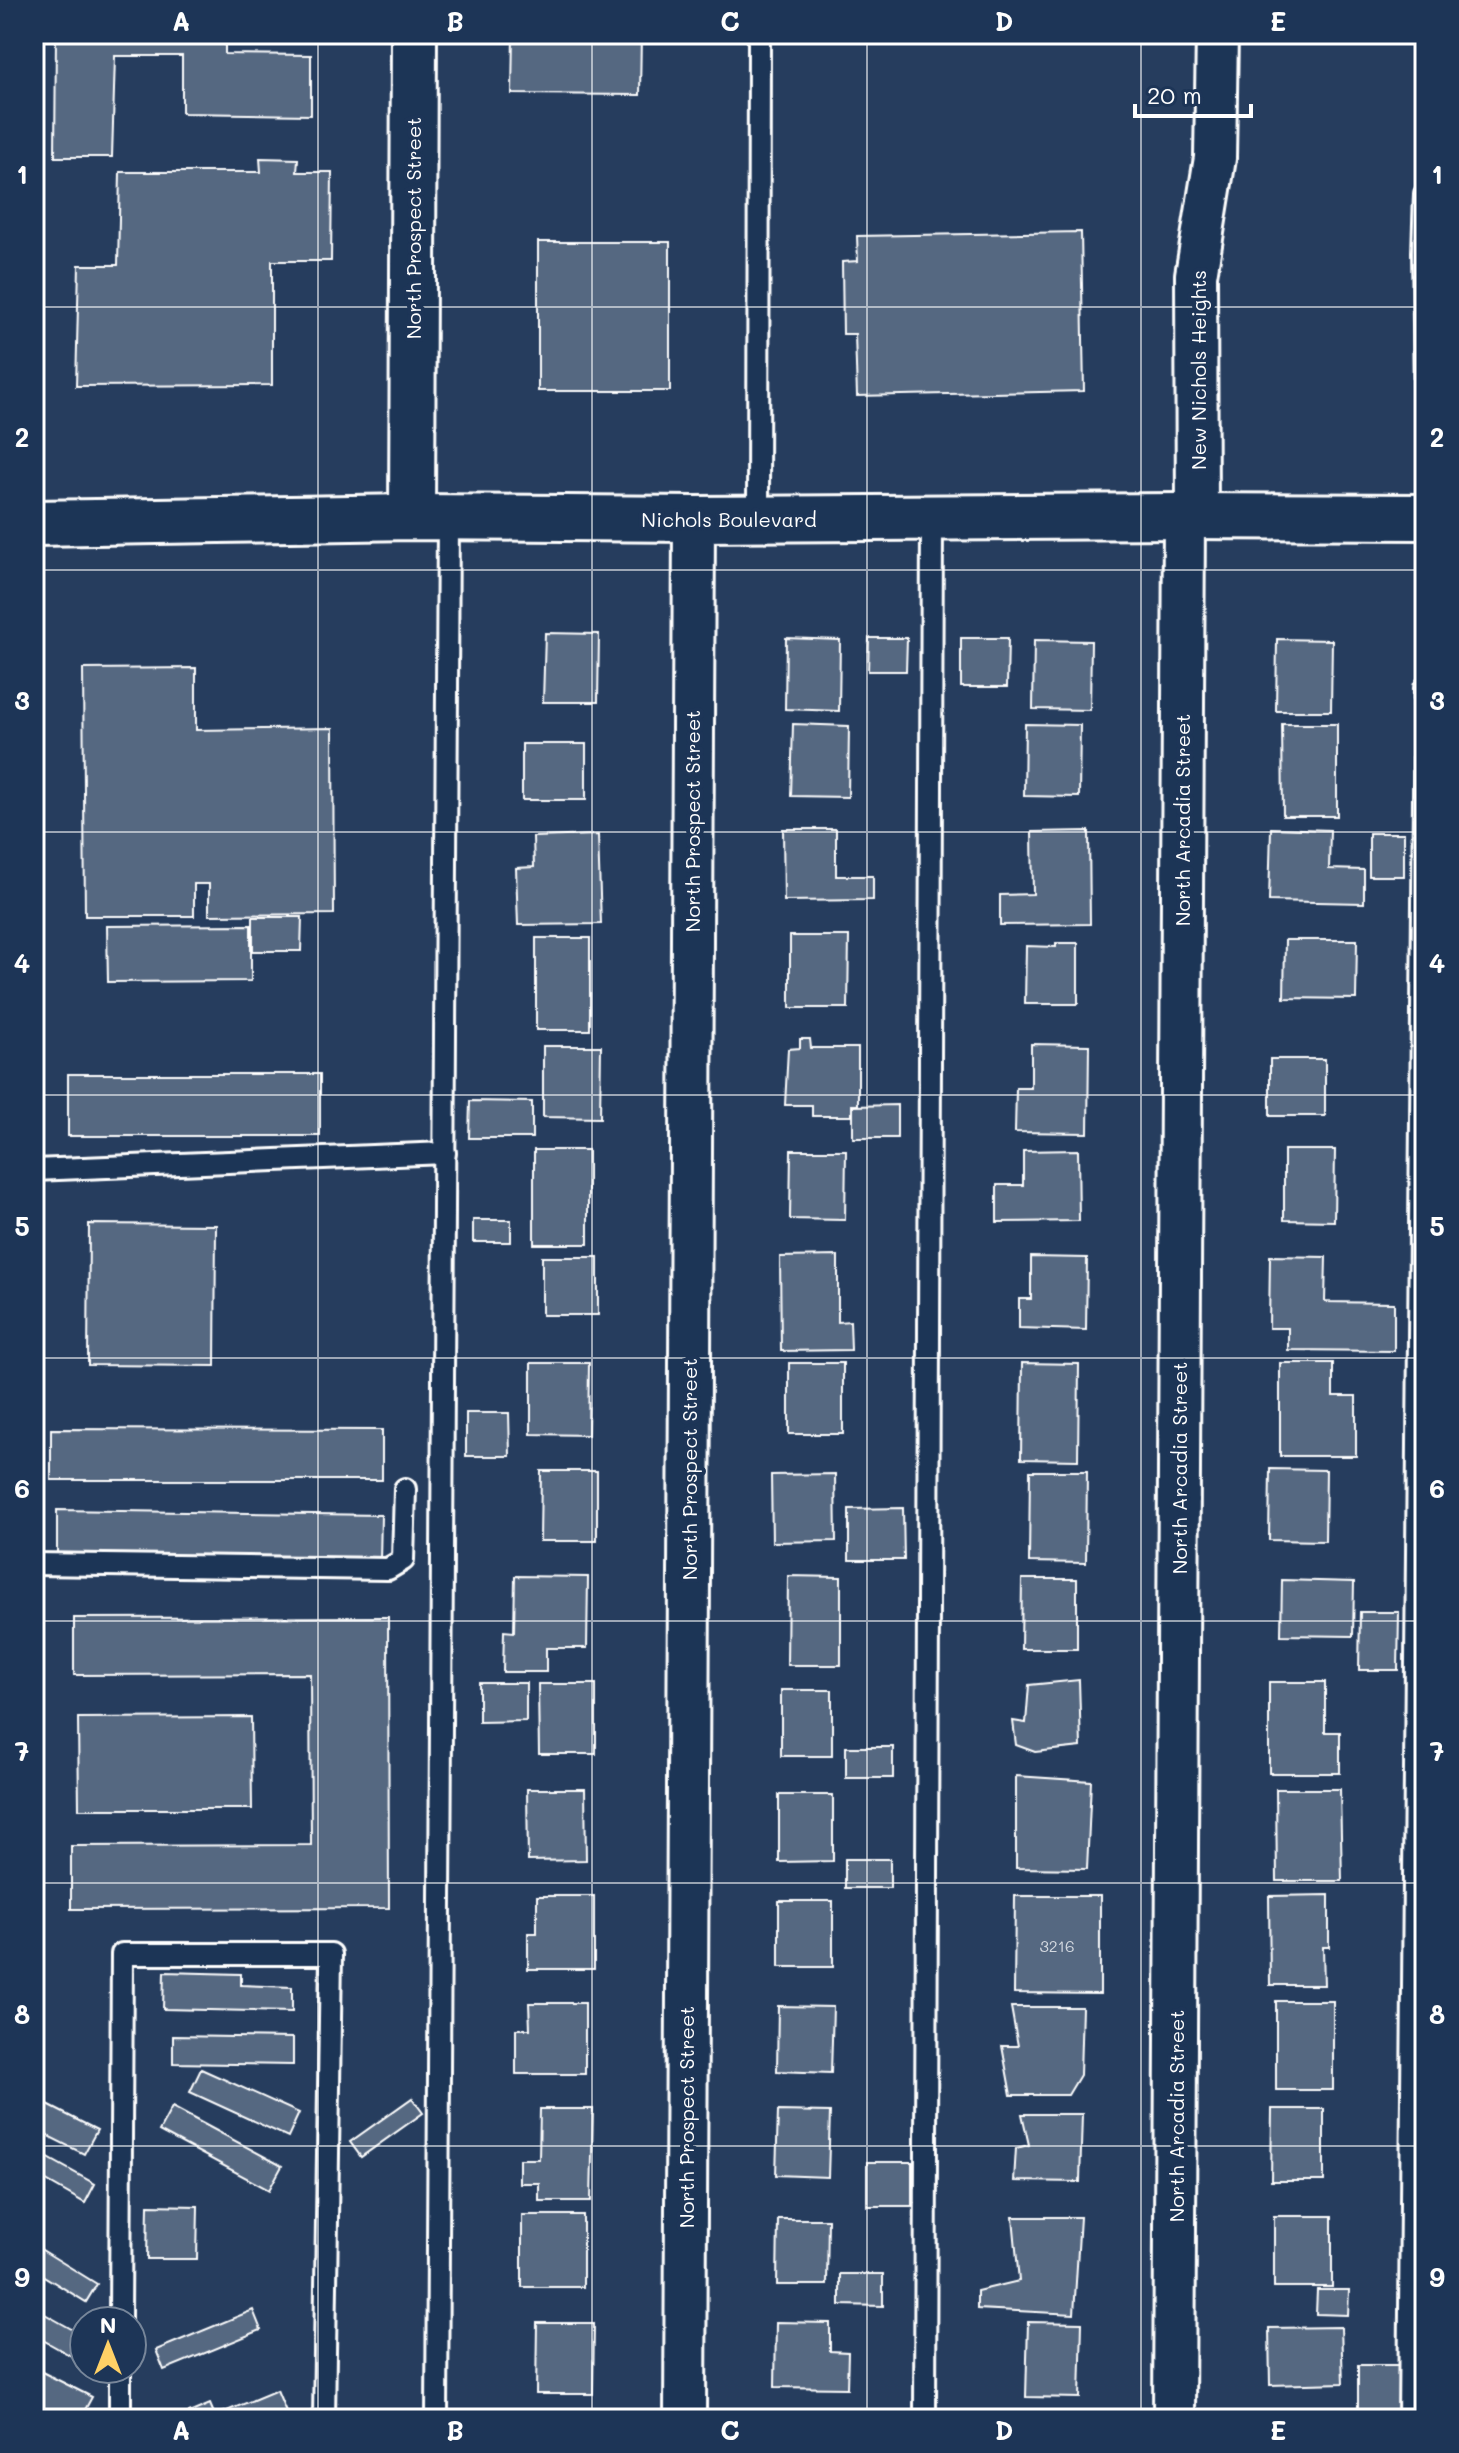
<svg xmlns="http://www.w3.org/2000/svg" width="1459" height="2453" font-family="Mali,sans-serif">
<rect width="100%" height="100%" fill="#263d5e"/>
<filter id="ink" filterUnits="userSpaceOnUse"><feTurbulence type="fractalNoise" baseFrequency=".0125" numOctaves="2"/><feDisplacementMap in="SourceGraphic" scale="16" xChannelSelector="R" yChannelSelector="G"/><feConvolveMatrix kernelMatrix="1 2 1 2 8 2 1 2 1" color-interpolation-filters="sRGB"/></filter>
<g filter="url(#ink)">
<!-- building -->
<g fill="#556781" stroke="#fff" stroke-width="2">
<polygon points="56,34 225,34 225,54 311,55 311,115 182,113 182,56 115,56 112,157 55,157"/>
<polygon points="513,34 641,34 640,95 512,94"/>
<polygon points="260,158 298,159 297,172 332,172 331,261 272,261 272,385 76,386 79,265 118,265 120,172 261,172"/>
<polygon points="1081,232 1084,391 857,396 855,334 843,334 842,262 858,261 857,236"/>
<rect x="538" y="242" width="132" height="149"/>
<polygon points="545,633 599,634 598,702 543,702"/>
<polygon points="786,638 840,640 839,711 785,709"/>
<polygon points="869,638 907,638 906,671 868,671"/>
<polygon points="961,638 1008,638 1007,687 961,687"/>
<polygon points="1277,639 1332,640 1331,711 1276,711"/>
<polygon points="1034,640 1091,641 1090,710 1033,709"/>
<polygon points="196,668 196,730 333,728 334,914 209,915 209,884 194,884 194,916 85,916 83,669"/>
<polygon points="793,724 849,726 848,797 791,796"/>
<polygon points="1025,724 1080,725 1079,797 1024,796"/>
<polygon points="1282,724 1337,724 1337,816 1283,816"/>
<rect x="522" y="744" width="64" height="56"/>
<polygon points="1271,828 1330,830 1329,869 1364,870 1364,903 1269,901"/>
<polygon points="783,829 836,829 836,876 873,876 873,900 784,901"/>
<polygon points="1089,831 1090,924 1000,925 1000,895 1033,894 1032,832"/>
<rect x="1369" y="833" width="35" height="43"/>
<polygon points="598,835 601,924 518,925 516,868 534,867 533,837"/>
<polygon points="253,917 302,917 301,951 253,951"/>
<polygon points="251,925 251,981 108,982 107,926"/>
<polygon points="790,936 849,936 848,1008 790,1008"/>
<rect x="536" y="938" width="54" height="92"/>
<polygon points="1285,940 1357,940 1356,999 1284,998"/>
<polygon points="1056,943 1078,943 1078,1004 1025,1004 1026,946 1056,947"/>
<polygon points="800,1039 810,1039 811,1048 858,1048 858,1105 852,1105 852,1116 812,1116 812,1105 785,1105 788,1049 800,1048"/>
<polygon points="1031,1044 1089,1045 1088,1133 1015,1132 1016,1088 1031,1088"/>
<polygon points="543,1046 601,1046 600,1118 543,1117"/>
<rect x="1270" y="1059" width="55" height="57"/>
<rect x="68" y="1074" width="252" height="62"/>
<polygon points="470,1101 532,1102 532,1138 469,1138"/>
<polygon points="897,1105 897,1138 853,1138 853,1106"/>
<rect x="534" y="1150" width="54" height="94"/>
<polygon points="791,1150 846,1150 845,1220 790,1219"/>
<polygon points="1078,1150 1079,1221 997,1222 997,1185 1023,1185 1023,1151"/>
<polygon points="1284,1150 1335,1150 1334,1221 1284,1220"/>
<rect x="473" y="1220" width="38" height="22"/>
<polygon points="89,1224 216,1225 215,1366 88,1365"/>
<polygon points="838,1256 838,1322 850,1321 851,1350 781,1351 780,1257"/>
<polygon points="1270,1256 1326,1257 1325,1302 1394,1303 1394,1351 1288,1350 1288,1328 1269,1328"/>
<rect x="542" y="1257" width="56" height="58"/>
<polygon points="1031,1257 1087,1258 1086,1330 1019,1328 1019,1299 1031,1299"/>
<polygon points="531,1363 589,1363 588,1435 531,1434"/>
<rect x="789" y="1363" width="54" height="71"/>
<polygon points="1022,1363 1079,1364 1078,1460 1021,1459"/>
<polygon points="1280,1363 1333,1363 1333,1396 1356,1396 1356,1456 1280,1456"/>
<polygon points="466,1413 509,1413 510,1456 466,1456"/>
<polygon points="51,1429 382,1430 382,1480 51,1480"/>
<polygon points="1270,1469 1326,1470 1325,1541 1269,1540"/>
<polygon points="541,1471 597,1471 597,1541 540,1541"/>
<polygon points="1030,1471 1087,1471 1086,1563 1029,1562"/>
<polygon points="835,1474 836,1541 772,1542 771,1475"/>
<polygon points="903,1508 904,1560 849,1560 849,1509"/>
<polygon points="57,1510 381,1515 380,1562 57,1557"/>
<polygon points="515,1576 588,1577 587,1648 546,1648 546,1672 503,1672 504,1631 514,1632"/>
<polygon points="788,1576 841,1577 841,1665 787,1665"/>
<polygon points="1022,1579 1077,1579 1077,1649 1021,1649"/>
<polygon points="1282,1580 1354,1582 1353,1636 1281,1635"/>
<polygon points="1360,1612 1399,1612 1398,1670 1359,1670"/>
<polygon points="388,1617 389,1908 71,1909 71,1846 311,1845 310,1674 74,1675 74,1618"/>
<polygon points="1079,1680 1081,1747 1035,1752 1016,1745 1013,1721 1026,1723 1029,1685"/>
<polygon points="1269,1682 1325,1682 1325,1732 1340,1732 1340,1773 1269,1773"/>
<polygon points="479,1683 526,1683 526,1721 479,1722"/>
<polygon points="538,1684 596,1684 596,1754 539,1754"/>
<rect x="781" y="1690" width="51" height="66"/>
<polygon points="251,1717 252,1809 79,1809 78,1718"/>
<rect x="846" y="1747" width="47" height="31"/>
<polygon points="1016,1776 1091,1781 1087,1869 1016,1868"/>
<polygon points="527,1789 585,1789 586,1860 528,1861"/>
<polygon points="1276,1789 1340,1789 1342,1881 1277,1881"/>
<polygon points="779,1795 833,1795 833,1861 779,1862"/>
<rect x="845" y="1859" width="45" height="29"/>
<polygon points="1329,1895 1329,1947 1323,1947 1324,1985 1270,1985 1269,1896"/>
<polygon points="537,1896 594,1896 594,1969 528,1969 528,1933 537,1933"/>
<polygon points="1015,1896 1100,1896 1100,1994 1014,1993"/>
<rect x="779" y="1901" width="54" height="66"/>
<polygon points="164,1972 241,1974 241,1985 292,1987 292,2012 163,2009"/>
<rect x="1276" y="2001" width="57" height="89"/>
<polygon points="529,2003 585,2003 585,2074 516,2074 516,2029 530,2029"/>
<polygon points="778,2006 833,2007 831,2073 777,2071"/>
<polygon points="1011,2007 1082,2007 1080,2075 1068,2095 1011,2095 1002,2046 1018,2046"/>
<polygon points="173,2036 293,2038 293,2065 173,2063"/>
<polygon points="201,2069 299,2113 288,2137 190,2092"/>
<polygon points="34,2098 97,2130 84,2154 34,2129"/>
<polygon points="412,2098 423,2113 361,2157 350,2142"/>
<polygon points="172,2107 282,2166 269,2190 159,2131"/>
<polygon points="540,2109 593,2109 591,2201 539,2201 539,2183 519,2183 519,2159 539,2159"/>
<polygon points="1272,2109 1324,2109 1324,2181 1271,2181"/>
<polygon points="778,2111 830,2112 828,2177 776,2175"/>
<polygon points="1022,2114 1082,2114 1080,2182 1014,2181 1016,2148 1029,2145"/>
<polygon points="34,2150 95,2184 85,2203 34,2174"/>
<rect x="867" y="2162" width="45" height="44"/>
<polygon points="148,2205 198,2206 197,2259 147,2259"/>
<rect x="522" y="2215" width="61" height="72"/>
<rect x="1274" y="2216" width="58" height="71"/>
<polygon points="1013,2217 1080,2217 1074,2314 977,2309 977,2291 1019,2281"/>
<polygon points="778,2219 828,2219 827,2285 777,2285"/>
<polygon points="34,2245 97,2284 86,2302 34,2270"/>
<polygon points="840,2274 883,2274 883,2306 840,2305"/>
<polygon points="1317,2290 1349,2290 1348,2315 1316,2314"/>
<polygon points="34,2308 84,2336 84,2363 34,2335"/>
<polygon points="253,2310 261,2330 164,2370 156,2350"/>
<polygon points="776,2322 830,2323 830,2351 848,2352 847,2388 775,2387"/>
<polygon points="1028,2322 1082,2323 1080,2398 1026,2397"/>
<polygon points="537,2323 594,2323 593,2394 536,2394"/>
<polygon points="1341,2327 1343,2383 1270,2385 1269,2328"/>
<polygon points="1358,2365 1399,2365 1398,2419 1358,2419"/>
<polygon points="34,2368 92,2397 80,2419 64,2419 36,2405 41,2396 34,2393"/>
<polygon points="277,2390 287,2414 275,2419 175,2419 210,2404 215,2416"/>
</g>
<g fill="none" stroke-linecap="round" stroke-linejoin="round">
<defs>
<g id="lane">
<polyline points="1425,194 1423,252 1425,396"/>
<polyline points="758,519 759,34"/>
<polyline points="34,1170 445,1153"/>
<polyline points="34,1564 388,1569 403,1560 405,1489"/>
<polyline points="120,2321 122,1954 331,1954 324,2419"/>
<polyline points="120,2419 120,2369"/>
<polyline points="437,2419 448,517"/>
<polyline points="925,2419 932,518"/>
<polyline points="1409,2419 1425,688"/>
</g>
<g id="street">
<polyline points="1197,516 1196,275 1215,158 1217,34"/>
<polyline points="685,2419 694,519"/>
<polyline points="1174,2419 1184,516"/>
</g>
<g id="secondary">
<polyline points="412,517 414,34"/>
<polyline points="34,523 412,517 694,519 1184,516 1425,517"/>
</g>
</defs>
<!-- lane casing -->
<use href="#lane" stroke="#fff" stroke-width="26"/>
<!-- street casing -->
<use href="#street" stroke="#fff" stroke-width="46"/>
<!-- secondary casing -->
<use href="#secondary" stroke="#fff" stroke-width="50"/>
<!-- lane -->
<use href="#lane" stroke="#1d3557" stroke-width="20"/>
<!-- street -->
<use href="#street" stroke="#1d3557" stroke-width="40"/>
<!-- secondary -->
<use href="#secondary" stroke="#1d3557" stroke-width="44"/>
</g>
</g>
<!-- grid -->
<path fill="none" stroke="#fff" stroke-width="2" stroke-opacity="0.55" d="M318,34V2419M592,34V2419M867,34V2419M1141,34V2419M34,307H1425M34,570H1425M34,832H1425M34,1095H1425M34,1358H1425M34,1621H1425M34,1883H1425M34,2146H1425"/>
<g text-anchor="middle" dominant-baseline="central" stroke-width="8" stroke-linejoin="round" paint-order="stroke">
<!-- number labels -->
<g font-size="16" fill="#d4d9e0">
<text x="1057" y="1945">3216</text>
</g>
<!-- street labels -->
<g font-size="20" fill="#fff" stroke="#1d3557">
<text transform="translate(413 228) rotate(-90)">North Prospect Street</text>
<text transform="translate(1198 370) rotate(-90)">New Nichols Heights</text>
<text x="729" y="519">Nichols Boulevard</text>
<text transform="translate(1182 820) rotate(-90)">North Arcadia Street</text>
<text transform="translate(692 821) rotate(-90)">North Prospect Street</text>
<text transform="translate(1179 1468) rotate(-90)">North Arcadia Street</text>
<text transform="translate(689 1469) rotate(-90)">North Prospect Street</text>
<text transform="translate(1176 2116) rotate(-90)">North Arcadia Street</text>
<text transform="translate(686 2117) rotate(-90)">North Prospect Street</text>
</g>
</g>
<!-- margin -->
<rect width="1459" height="2453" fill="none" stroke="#1d3557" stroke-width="88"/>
<!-- north arrow -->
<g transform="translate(108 2345)"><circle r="38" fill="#1d3557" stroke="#77869a" stroke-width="2"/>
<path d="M0-6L14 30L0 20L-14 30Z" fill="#ffd166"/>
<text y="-12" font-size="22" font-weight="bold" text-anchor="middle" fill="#ffffff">N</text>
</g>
<!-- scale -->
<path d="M1135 104v12h116v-12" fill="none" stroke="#ffffff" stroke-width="4"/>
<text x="1147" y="104" font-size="24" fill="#ffffff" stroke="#1d3557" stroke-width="6" paint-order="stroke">20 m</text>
<rect x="44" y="44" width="1371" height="2365" fill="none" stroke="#fff" stroke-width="3"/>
<g font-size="26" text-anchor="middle" font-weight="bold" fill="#fff">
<text x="181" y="31">A</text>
<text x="455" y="31">B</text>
<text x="730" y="31">C</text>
<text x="1004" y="31">D</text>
<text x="1278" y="31">E</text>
<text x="22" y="184">1</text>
<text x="1437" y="184">1</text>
<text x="22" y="447">2</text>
<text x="1437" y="447">2</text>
<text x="22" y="710">3</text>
<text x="1437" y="710">3</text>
<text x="22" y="973">4</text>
<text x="1437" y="973">4</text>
<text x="22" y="1236">5</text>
<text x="1437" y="1236">5</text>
<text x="22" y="1498">6</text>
<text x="1437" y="1498">6</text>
<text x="22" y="1761">7</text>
<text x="1437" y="1761">7</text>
<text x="22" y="2024">8</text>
<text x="1437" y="2024">8</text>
<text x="22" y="2287">9</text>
<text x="1437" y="2287">9</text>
<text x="181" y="2440">A</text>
<text x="455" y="2440">B</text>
<text x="730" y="2440">C</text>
<text x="1004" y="2440">D</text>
<text x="1278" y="2440">E</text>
</g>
</svg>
